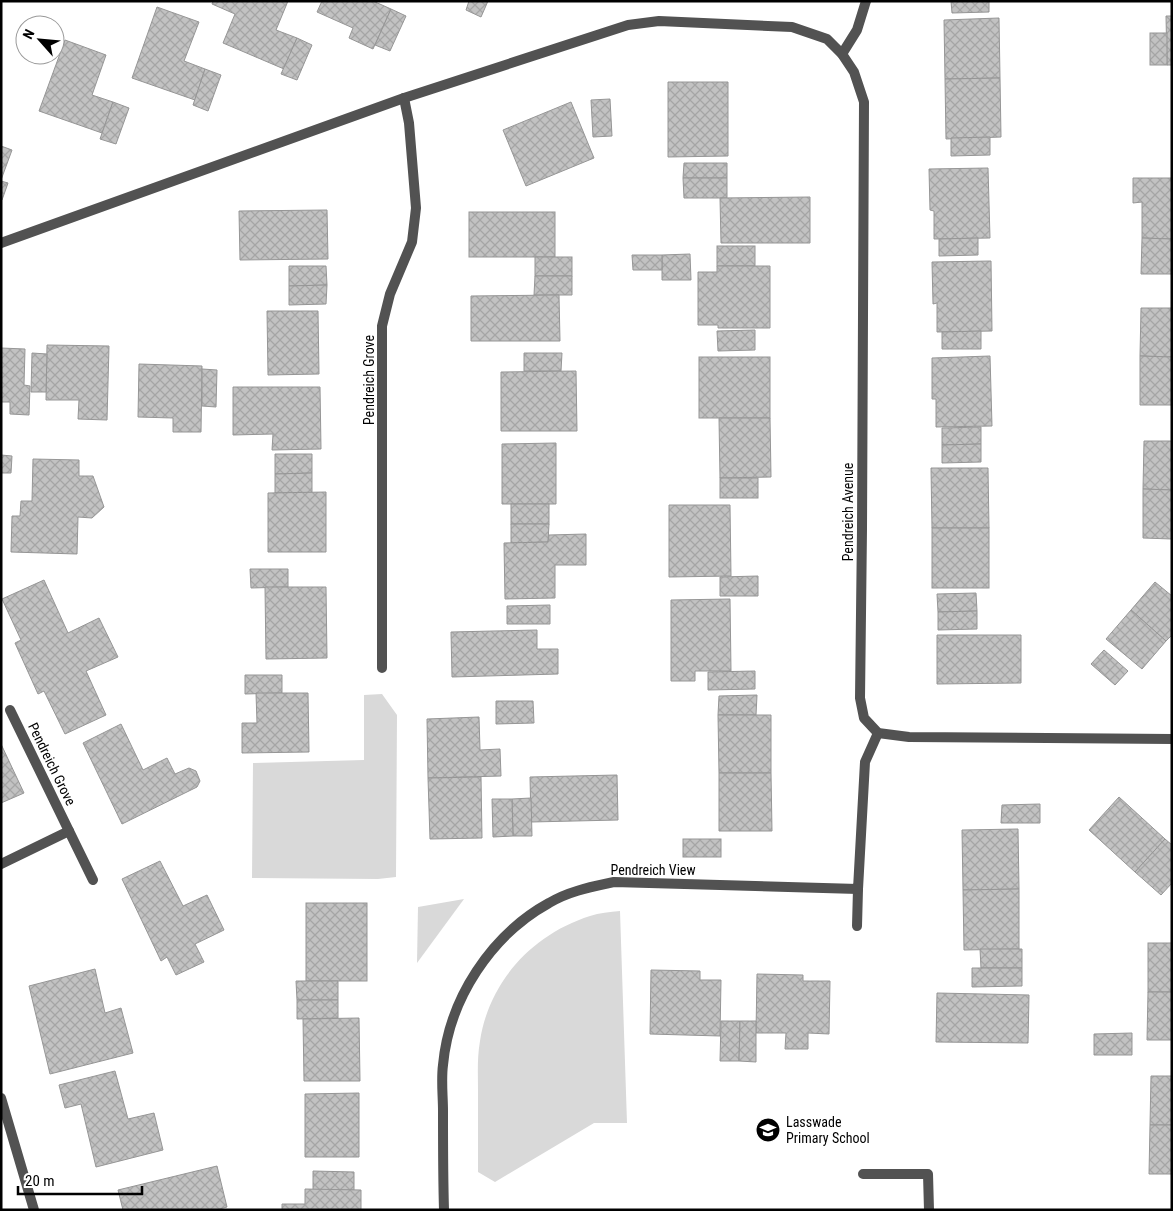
<svg xmlns="http://www.w3.org/2000/svg" width="1173" height="1211" font-family="'Roboto Condensed',sans-serif">
<defs>
<pattern id="building-cross-hatch" width="8" height="8" patternUnits="userSpaceOnUse" patternTransform="scale(1.25)"><rect width="8" height="8" fill="#c2c2c2"/><path d="M0 0l8 8M0 8l8-8" fill="none" stroke="#a5a5a5"/></pattern>
</defs>
<rect width="100%" height="100%" fill="#fff"/>
<!-- green -->
<g fill="#d9d9d9">
<polygon points="382,694 397,715 396,877 378,879 252,878 253,763 364,760 364,695"/>
<polygon points="464,899 417,963 418,907"/>
<path d="M620,911L627,1123H594L495,1182L478,1172C478,1145 478,1118 478,1091C478,1075 477,1058 480,1041C489,981 533,934 590,916C599,913 610,912 620,911Z"/>
</g>
<!-- building -->
<g fill="url(#building-cross-hatch)" stroke="#969696">
<polygon points="213,1 288,1 276,30 297,38 284,69 223,43 235,14 212,4"/>
<polygon points="322,1 373,1 391,9 373,49 349,38 353,28 317,12"/>
<polygon points="469,1 488,1 481,17 466,10"/>
<polygon points="951,1 989,1 989,12 952,13"/>
<polygon points="157,7 199,22 184,61 205,69 195,100 132,78"/>
<polygon points="391,9 406,16 390,51 375,45"/>
<polygon points="1166,16 1172,16 1172,65 1167,65"/>
<polygon points="999,18 1000,78 945,79 944,20"/>
<rect x="1150" y="33" width="17" height="32"/>
<polygon points="297,38 312,45 297,80 281,74"/>
<polygon points="65,40 106,55 92,95 113,102 102,133 39,111"/>
<polygon points="205,69 221,75 208,111 193,105"/>
<polygon points="1000,78 1001,137 946,139 945,79"/>
<polygon points="668,82 728,82 728,156 668,157"/>
<polygon points="610,99 612,136 593,137 591,100"/>
<polygon points="113,102 129,108 116,144 100,139"/>
<polygon points="571,102 594,158 526,186 503,130"/>
<polygon points="990,137 990,155 951,156 951,138"/>
<polygon points="1,146 12,150 1,180"/>
<polygon points="684,163 727,163 727,178 683,178"/>
<polygon points="988,168 990,238 934,239 934,211 930,210 929,169"/>
<polygon points="683,178 727,178 727,198 684,198"/>
<polygon points="1133,178 1172,178 1172,239 1142,238 1142,202 1133,203"/>
<polygon points="1,181 8,183 2,200 1,200"/>
<polygon points="810,197 810,243 721,243 720,198"/>
<polygon points="327,210 328,259 240,260 239,211"/>
<rect x="469" y="212" width="86" height="45"/>
<polygon points="978,238 978,255 939,256 939,239"/>
<polygon points="1142,238 1172,239 1172,274 1141,274"/>
<rect x="717" y="246" width="38" height="20"/>
<polygon points="690,254 691,280 662,280 662,255"/>
<polygon points="632,255 662,255 662,270 633,270"/>
<rect x="535" y="257" width="37" height="19"/>
<polygon points="991,261 992,331 937,332 937,303 933,304 932,262"/>
<polygon points="289,266 326,266 327,285 289,286"/>
<polygon points="717,266 770,266 770,328 718,328 718,325 698,325 698,272 717,272"/>
<polygon points="535,276 572,276 572,295 534,295"/>
<polygon points="327,285 326,304 289,305 289,286"/>
<polygon points="559,295 560,341 471,341 471,296"/>
<polygon points="1141,308 1172,308 1172,357 1140,356"/>
<polygon points="267,311 318,311 319,374 268,375"/>
<polygon points="755,330 755,350 718,351 717,331"/>
<polygon points="981,331 981,349 942,349 942,332"/>
<polygon points="47,345 109,346 107,420 78,419 79,400 46,400"/>
<polygon points="1,348 25,349 24,385 30,386 29,415 10,414 10,402 1,402"/>
<polygon points="32,353 47,354 46,392 31,392"/>
<polygon points="524,353 562,353 561,371 524,371"/>
<polygon points="990,356 992,426 936,427 936,399 932,399 932,358"/>
<polygon points="1140,356 1172,357 1172,405 1140,405"/>
<rect x="699" y="357" width="71" height="61"/>
<polygon points="139,364 202,366 201,432 173,432 173,418 138,417"/>
<polygon points="202,369 217,370 216,407 202,406"/>
<polygon points="576,371 577,431 501,431 501,372"/>
<polygon points="233,387 320,387 321,449 272,450 273,434 233,435"/>
<polygon points="719,418 770,418 771,477 720,478"/>
<polygon points="981,427 981,444 942,445 942,428"/>
<polygon points="1144,441 1172,441 1172,490 1143,489"/>
<polygon points="556,443 556,504 502,504 502,444"/>
<polygon points="981,444 981,462 942,463 942,445"/>
<polygon points="275,454 312,454 312,473 275,474"/>
<polygon points="1,455 12,456 11,473 1,473"/>
<polygon points="33,459 79,460 79,476 93,476 104,507 92,518 78,517 77,554 11,552 12,516 20,516 21,501 32,501"/>
<polygon points="931,468 988,468 989,528 932,528"/>
<polygon points="312,473 312,493 275,493 275,474"/>
<rect x="720" y="478" width="38" height="20"/>
<polygon points="1143,489 1172,490 1172,539 1143,538"/>
<polygon points="326,492 326,552 268,552 268,493"/>
<rect x="511" y="504" width="38" height="20"/>
<polygon points="669,505 730,505 731,576 669,577"/>
<polygon points="511,524 549,524 548,542 511,543"/>
<rect x="932" y="528" width="57" height="60"/>
<polygon points="586,534 586,565 555,565 555,598 505,599 504,543 548,542 549,535"/>
<polygon points="250,569 288,569 288,587 251,588"/>
<polygon points="758,576 758,596 720,596 720,577"/>
<polygon points="44,580 68,633 99,618 118,657 86,671 106,715 65,734 44,691 38,694 15,643 21,640 2,599"/>
<polygon points="1155,582 1172,596 1172,635 1166,641 1131,610"/>
<polygon points="265,587 326,587 327,658 266,659"/>
<polygon points="976,593 977,611 938,612 937,594"/>
<polygon points="730,599 731,671 695,671 695,681 671,681 671,600"/>
<polygon points="550,605 550,624 507,624 507,606"/>
<polygon points="1131,610 1166,641 1142,669 1106,639"/>
<polygon points="977,611 977,629 938,630 938,612"/>
<polygon points="537,630 537,649 558,649 558,674 452,677 451,632"/>
<polygon points="937,635 1021,635 1021,683 937,684"/>
<polygon points="1104,650 1128,671 1115,685 1091,664"/>
<polygon points="755,671 755,689 708,690 708,672"/>
<polygon points="245,675 282,675 282,693 245,694"/>
<polygon points="256,693 308,693 309,752 242,753 242,723 257,723"/>
<polygon points="757,695 756,715 718,715 719,696"/>
<polygon points="496,701 533,701 534,723 496,724"/>
<polygon points="718,715 771,715 771,773 719,773"/>
<polygon points="479,717 480,750 500,749 501,776 428,778 427,719"/>
<polygon points="121,724 143,770 167,758 175,774 189,768 196,771 200,781 197,787 122,824 83,743"/>
<polygon points="1,744 24,793 1,803"/>
<polygon points="719,773 771,773 772,831 719,831"/>
<polygon points="617,775 618,820 531,822 530,777"/>
<polygon points="481,777 482,838 430,839 428,778"/>
<polygon points="1119,797 1165,839 1135,872 1089,830"/>
<polygon points="531,798 532,836 513,836 512,799"/>
<polygon points="492,799 512,799 513,836 493,837"/>
<polygon points="1040,804 1040,823 1001,823 1002,805"/>
<polygon points="1018,829 1019,889 963,890 962,830"/>
<rect x="683" y="839" width="38" height="18"/>
<polygon points="1165,839 1172,845 1172,883 1161,895 1135,872"/>
<polygon points="160,861 183,906 207,895 224,930 195,944 204,962 176,975 167,957 161,961 122,879"/>
<polygon points="1019,889 1019,949 964,950 963,890"/>
<rect x="306" y="903" width="61" height="78"/>
<rect x="1148" y="943" width="24" height="49"/>
<polygon points="980,949 1022,949 1022,968 981,968"/>
<polygon points="972,968 1022,968 1022,986 972,987"/>
<polygon points="95,969 105,1013 121,1008 133,1053 50,1074 29,986"/>
<polygon points="651,970 700,971 700,980 721,980 720,1036 650,1034"/>
<polygon points="757,974 803,975 803,981 830,981 829,1034 808,1033 808,1049 785,1049 786,1033 756,1033"/>
<polygon points="296,981 338,981 338,1000 297,1000"/>
<polygon points="1148,992 1172,992 1172,1040 1147,1040"/>
<polygon points="937,993 1029,995 1028,1043 936,1042"/>
<polygon points="297,1000 338,1000 338,1018 297,1019"/>
<polygon points="359,1018 360,1081 304,1081 303,1019"/>
<polygon points="721,1021 740,1021 739,1061 720,1061"/>
<polygon points="740,1021 756,1021 756,1062 739,1061"/>
<polygon points="1132,1033 1132,1055 1094,1055 1094,1034"/>
<polygon points="115,1071 128,1119 154,1113 163,1150 96,1167 81,1104 65,1108 59,1085"/>
<polygon points="1151,1076 1172,1076 1172,1125 1150,1125"/>
<polygon points="359,1093 359,1157 305,1157 305,1094"/>
<polygon points="1150,1125 1172,1125 1172,1174 1149,1174"/>
<polygon points="217,1166 227,1207 216,1210 123,1210 118,1190"/>
<polygon points="313,1171 354,1172 354,1190 313,1190"/>
<polygon points="305,1189 361,1190 361,1210 282,1210 282,1204 305,1204"/>
</g>
<g fill="none" stroke-linecap="round" stroke-linejoin="round">
<!-- service -->
<g stroke="#525252" stroke-width="10">
<polyline points="857,926 858,889"/>
<polyline points="863,1174 928,1174 929,1210"/>
</g>
<!-- minor -->
<g stroke="#525252" stroke-width="10">
<polyline points="842,54 857,30 866,1"/>
<polyline points="1,243 404,98 628,25 659,21 792,27 827,39 842,54 854,72 864,102 862,529 860,698 864,718 878,733 909,737 1172,739"/>
<polyline points="382,668 382,326 390,294 412,242 416,208 409,123 404,98"/>
<polyline points="10,710 69,831"/>
<polyline points="1,864 69,831 93,880"/>
<polyline points="1,1098 34,1210"/>
<path d="M444,1210C443,1177 443,1144 443,1111C443,1096 441,1080 443,1065C449,999 491,935 549,903C569,891 591,887 614,882L858,889L865,762L878,733"/>
</g>
</g>
<!-- icons -->
<defs>
<symbol id="school-disc" viewBox="-11 -11 22 22"><circle r="9.5" fill="#000" stroke="#fff"/><path d="M0-5L7-2L0 1L-7-2ZM-4 1L0 2.5L4 1V4Q0 6-4 4Z" fill="#fff"/></symbol>
</defs>
<g fill-rule="evenodd">
<use href="#school-disc" x="754" y="1116" width="28" height="28"/>
</g>
<g text-anchor="middle" dominant-baseline="central" stroke-width="4" stroke-linejoin="round" paint-order="stroke">
<!-- street labels -->
<g font-size="14" fill="#000" stroke="#fff">
<text transform="translate(369 380) rotate(-90)">Pendreich Grove</text>
<text transform="translate(848 512) rotate(-90)">Pendreich Avenue</text>
<text transform="translate(52 764) rotate(64)">Pendreich Grove</text>
<text x="653" y="870">Pendreich View</text>
</g>
<!-- poi labels -->
<g font-size="14" fill="#000" stroke="#fff" text-anchor="start">
<text x="786" y="1122">Lasswade<tspan x="786" dy="16">Primary School</tspan></text>
</g>
</g>
<!-- border -->
<rect width="1173" height="1211" fill="none" stroke="#000000" stroke-width="5"/>
<!-- north arrow -->
<g transform="translate(40 40) rotate(297)"><circle r="24" fill="#ffffff" stroke="#999999"/>
<path d="M0-4L9 19L0 12L-9 19Z" fill="#000000"/>
<text y="-8" font-size="14" font-weight="bold" text-anchor="middle" fill="#000000">N</text>
</g>
<!-- scale -->
<path d="M18 1186v8h124v-8" fill="none" stroke="#000000" stroke-width="2.5"/>
<text x="25" y="1186" font-size="15" fill="#000000" stroke="#ffffff" stroke-width="4" paint-order="stroke">20 m</text>
</svg>
